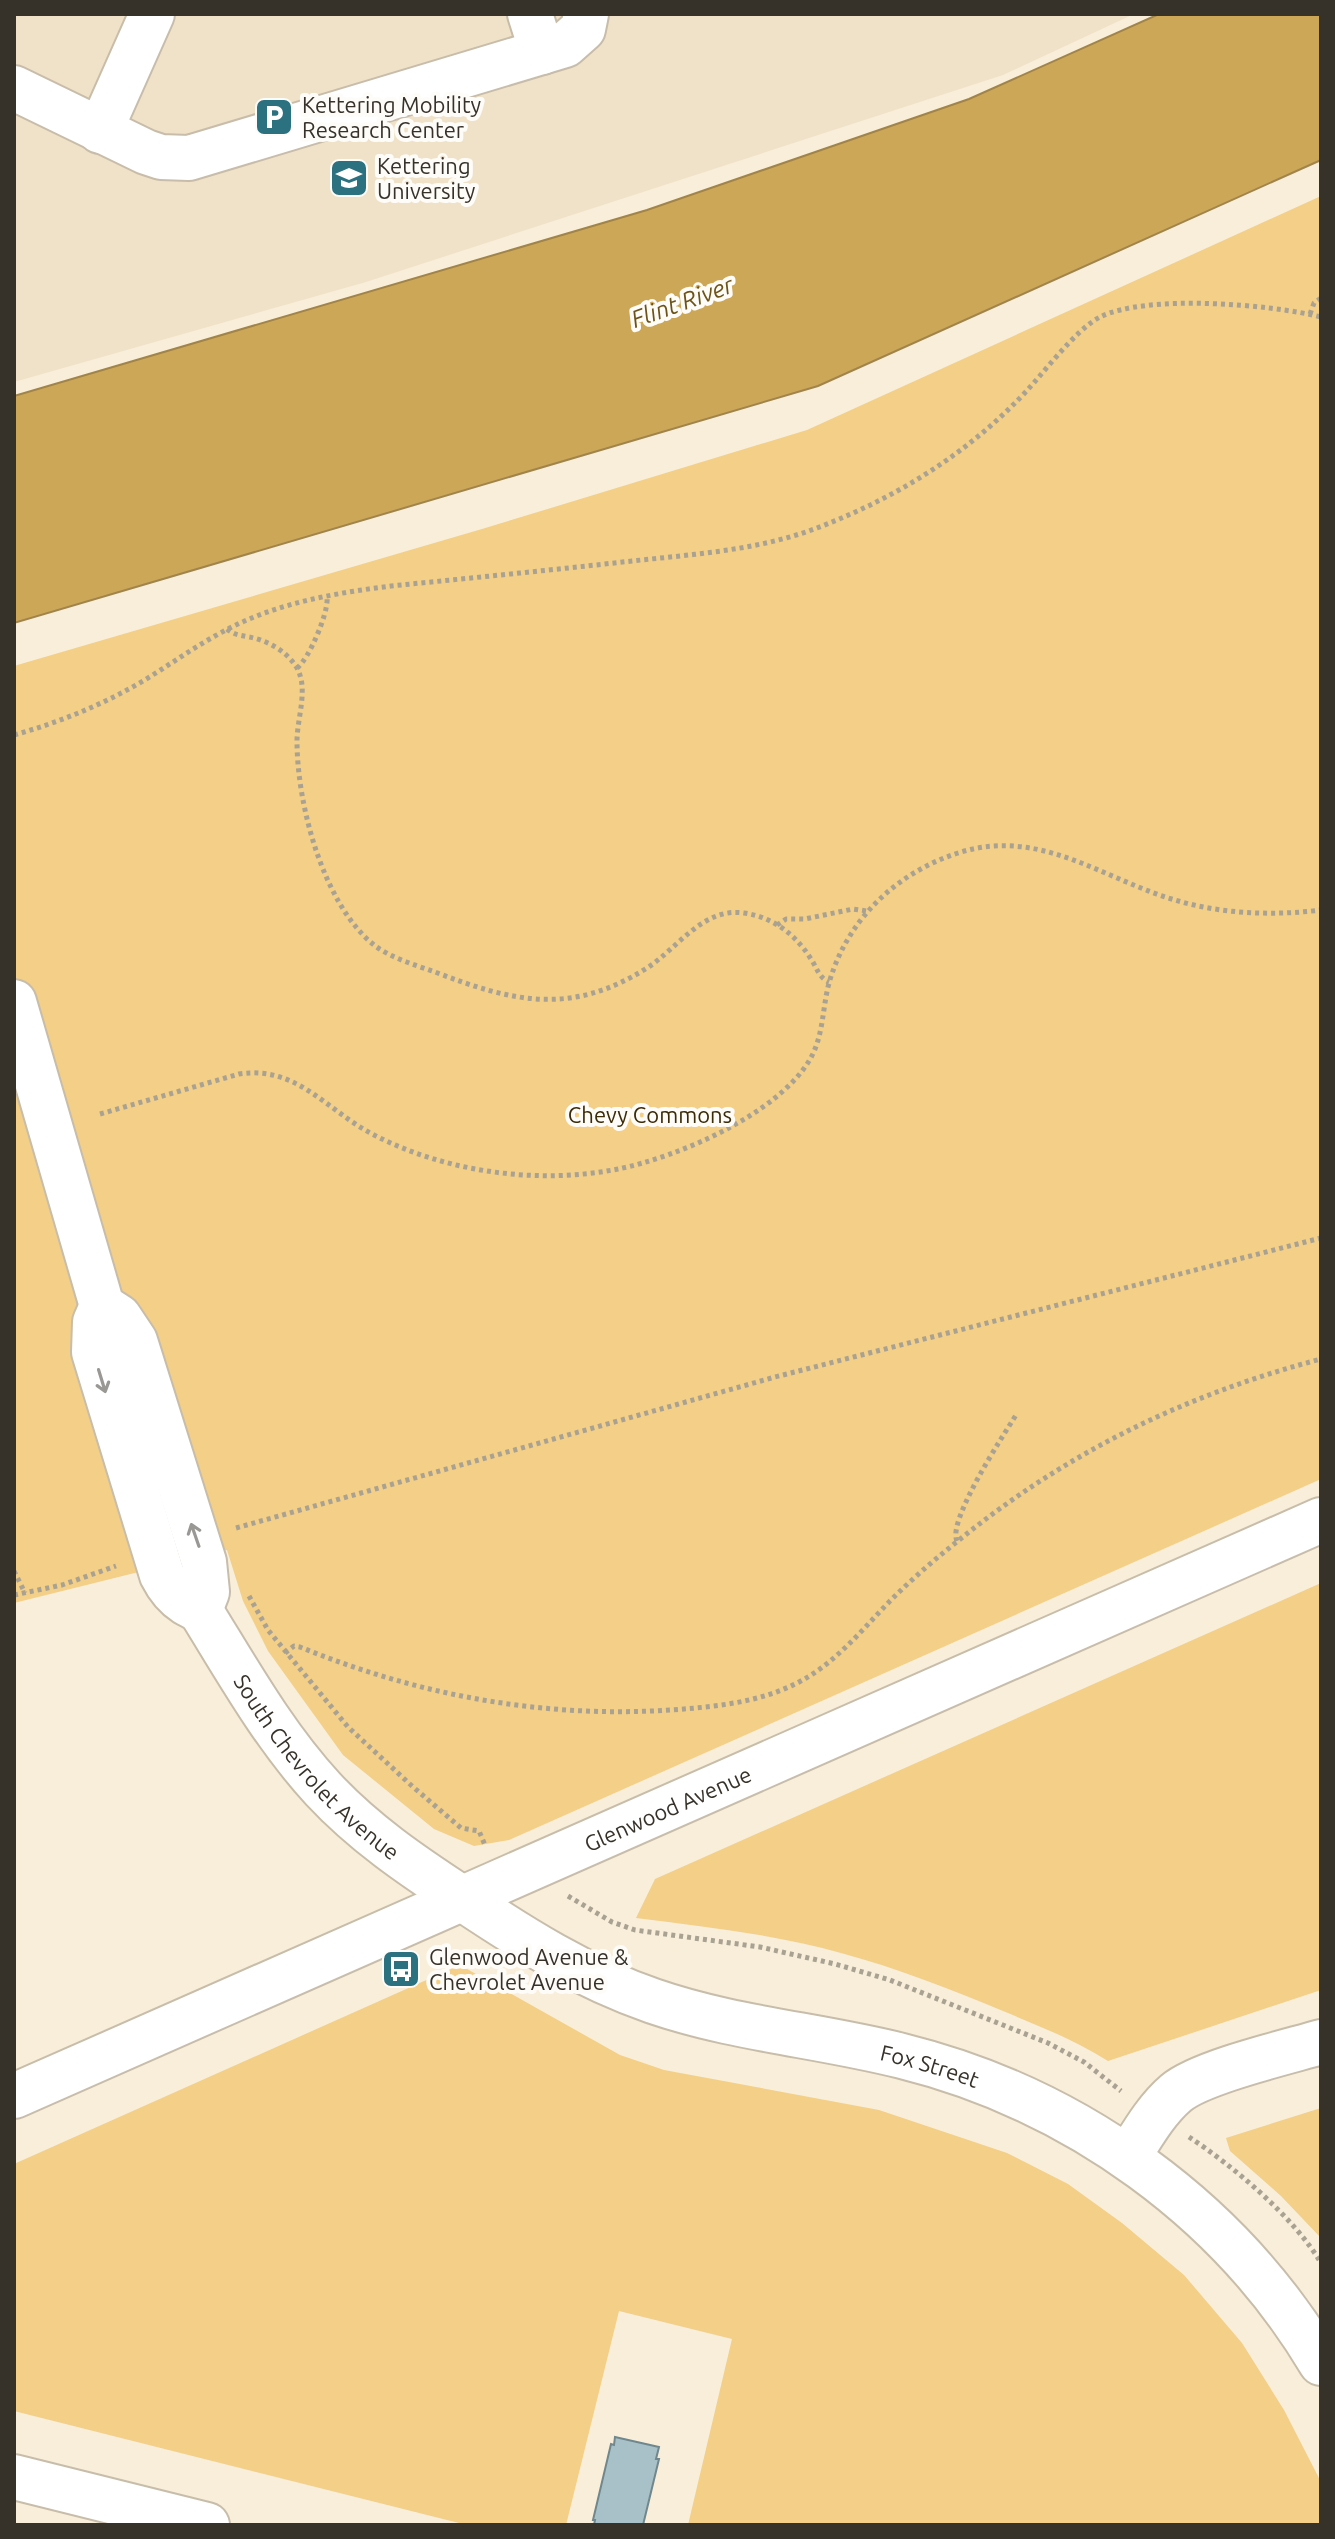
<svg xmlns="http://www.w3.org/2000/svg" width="1335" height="2539" font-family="Ubuntu,sans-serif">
<rect width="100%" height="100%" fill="#f8eed9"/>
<!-- built -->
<polygon fill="#f0e2c8" points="14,14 1134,14 1003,75 366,282 14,382"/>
<!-- green -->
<g fill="#f3cf87">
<polygon points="1321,196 1321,1479 509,1840 474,1846 434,1829 343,1755 268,1651 243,1601 227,1550 14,1603 14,666 482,529 807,430"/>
<path d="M1321,1583V1990L1108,2061C1075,2040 1039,2026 1003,2011C950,1989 897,1968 841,1953C774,1934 705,1927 636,1918L655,1879Z"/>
<polygon points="460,1965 620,2055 664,2070 879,2110 1007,2153 1068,2184 1122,2223 1184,2275 1242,2343 1284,2410 1321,2482 1321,2525 688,2525 732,2339 619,2311 566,2525 467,2525 14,2411 14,2164"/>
<polygon points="1321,2108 1321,2238 1281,2196 1230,2151 1226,2138"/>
</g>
<!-- water -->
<polygon fill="#cda758" stroke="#a0844a" stroke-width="2" points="1159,14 1321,14 1321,160 818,386 14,623 14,396 647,210 969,99"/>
<!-- building -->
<polygon fill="#a8c1c8" stroke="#6f878d" stroke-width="2" points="615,2437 659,2447 656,2459 659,2459 643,2525 594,2525 595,2520 593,2520 611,2444 614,2445"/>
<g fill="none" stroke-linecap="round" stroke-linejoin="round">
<defs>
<g id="minor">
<polyline points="530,14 542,52"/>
<polyline points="14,88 146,152 161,157 189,158 565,45 583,29 586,14"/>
<polyline points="100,131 152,14"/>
<polyline points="14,1002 102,1306 119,1317 135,1341 204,1562 207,1592 200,1610"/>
<path id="s1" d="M102,1306L95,1322L94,1352L162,1575C168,1587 175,1596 186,1603C193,1607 198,1608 203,1615C240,1675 275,1737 323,1789C364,1833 411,1865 460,1897C521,1938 583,1977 653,2001C734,2029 819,2035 902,2056C1075,2099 1230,2210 1321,2363"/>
<path id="s2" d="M14,2096L1321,1520"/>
<path d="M1128,2157C1142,2135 1156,2110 1176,2093C1201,2072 1287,2052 1321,2042"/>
</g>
<polyline id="major" points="14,2477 207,2525"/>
</defs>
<!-- minor casing -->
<use href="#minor" stroke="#c8bdaa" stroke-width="48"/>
<!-- major casing -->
<use href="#major" stroke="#c8bdaa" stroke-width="48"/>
<!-- path -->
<g stroke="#a9a292" stroke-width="5" stroke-dasharray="4 4" stroke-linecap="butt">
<polyline points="1310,314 1314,303 1321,298"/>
<path d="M227,629C234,635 240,635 249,637C266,640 285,650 295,665C310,686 297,717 297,741C297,804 323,904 374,945C391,958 415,965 435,972C513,1002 571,1016 647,968C678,948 703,907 744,913C773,917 796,935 811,959C817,968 819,978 829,982"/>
<path d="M297,668C309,659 329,612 327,597"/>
<path d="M14,735C60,722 102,705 143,681C171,664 197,645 226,630C277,603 335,593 391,586C471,578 552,570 632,561C696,554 762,550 822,526C894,498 960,458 1015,403C1039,380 1073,331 1100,317C1146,294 1270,304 1321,317"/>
<polyline points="777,925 786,919 805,919 853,909 867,911"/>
<path d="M100,1114L239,1074C297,1065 327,1111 374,1135C446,1172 538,1185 618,1169C678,1157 776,1115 809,1061C823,1038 822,1013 828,987C845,921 896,872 961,852C1041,828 1103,879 1175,900C1221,914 1273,916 1321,910"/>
<polyline points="236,1528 775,1377 1321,1238"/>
<path d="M957,1541C947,1521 1003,1436 1016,1415"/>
<polyline points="14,1571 25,1593"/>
<polyline points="14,1595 62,1585 116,1566"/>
<polyline points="249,1596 268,1630 348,1727 412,1786 461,1828 479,1831 485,1845"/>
<path d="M285,1653L294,1646L300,1647C423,1697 551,1720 684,1709C721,1706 761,1701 795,1684C834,1665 860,1632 890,1601C908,1583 928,1565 948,1549C1060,1456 1180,1396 1321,1359"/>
<polyline points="568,1896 612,1922 635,1930 760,1947 835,1964 890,1980 1048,2043 1084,2062 1121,2091"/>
<path d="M1189,2137C1233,2166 1294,2217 1321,2263"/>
</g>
<!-- minor -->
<use href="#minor" stroke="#fff" stroke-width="44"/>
<!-- major -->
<use href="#major" stroke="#fff" stroke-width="44"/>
</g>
<!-- one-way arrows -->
<defs><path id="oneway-shaft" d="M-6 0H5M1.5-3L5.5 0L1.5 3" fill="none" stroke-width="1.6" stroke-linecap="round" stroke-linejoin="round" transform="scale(2)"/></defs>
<g stroke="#9a9894">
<use href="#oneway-shaft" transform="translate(102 1381) rotate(73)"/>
<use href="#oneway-shaft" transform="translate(195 1535) rotate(-109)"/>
</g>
<!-- icons -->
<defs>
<symbol id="parking-square" viewBox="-11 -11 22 22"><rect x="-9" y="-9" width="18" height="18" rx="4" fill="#2c7180" stroke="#fefcf8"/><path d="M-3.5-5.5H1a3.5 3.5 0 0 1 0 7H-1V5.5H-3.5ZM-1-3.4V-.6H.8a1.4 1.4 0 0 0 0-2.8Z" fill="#fff"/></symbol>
<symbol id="university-square" viewBox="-11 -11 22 22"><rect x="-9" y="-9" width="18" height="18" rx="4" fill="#2c7180" stroke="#fefcf8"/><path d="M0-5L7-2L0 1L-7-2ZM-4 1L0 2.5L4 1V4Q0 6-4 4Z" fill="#fff"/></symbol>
<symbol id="bus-square" viewBox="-11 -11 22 22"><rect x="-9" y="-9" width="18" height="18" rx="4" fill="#2c7180" stroke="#fefcf8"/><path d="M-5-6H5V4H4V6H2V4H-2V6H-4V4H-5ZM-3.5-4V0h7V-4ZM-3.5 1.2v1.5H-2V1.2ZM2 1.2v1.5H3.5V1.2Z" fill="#fff"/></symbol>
</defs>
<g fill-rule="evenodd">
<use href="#parking-square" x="252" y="95" width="44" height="44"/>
<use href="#university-square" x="327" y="156" width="44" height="44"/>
<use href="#bus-square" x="379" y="1947" width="44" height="44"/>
</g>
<g text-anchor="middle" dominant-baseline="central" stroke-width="8" stroke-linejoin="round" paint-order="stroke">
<!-- poi labels -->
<g font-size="22" fill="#36322a" stroke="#fefcf8" text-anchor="start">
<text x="302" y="104">Kettering Mobility<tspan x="302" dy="25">Research Center</tspan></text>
<text x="377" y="165">Kettering<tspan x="377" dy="25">University</tspan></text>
<text x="429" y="1956">Glenwood Avenue &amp;<tspan x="429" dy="25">Chevrolet Avenue</tspan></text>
</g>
<!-- park labels -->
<g font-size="22" fill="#3b2b07" stroke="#fefcf8">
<text x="650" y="1114">Chevy Commons</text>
</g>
<!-- street labels -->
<g font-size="22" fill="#36322a" stroke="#fefcf8">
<text stroke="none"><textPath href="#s1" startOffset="530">South Chevrolet Avenue</textPath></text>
<text stroke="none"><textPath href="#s2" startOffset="714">Glenwood Avenue</textPath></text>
<text stroke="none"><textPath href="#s1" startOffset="1230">Fox Street</textPath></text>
</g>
<!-- water labels -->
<g font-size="24" font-style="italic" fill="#6d5317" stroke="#fefcf8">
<text transform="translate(682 302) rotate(-20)">Flint River</text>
</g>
</g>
<!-- border -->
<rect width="1335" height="2539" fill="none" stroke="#36322a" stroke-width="32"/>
</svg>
